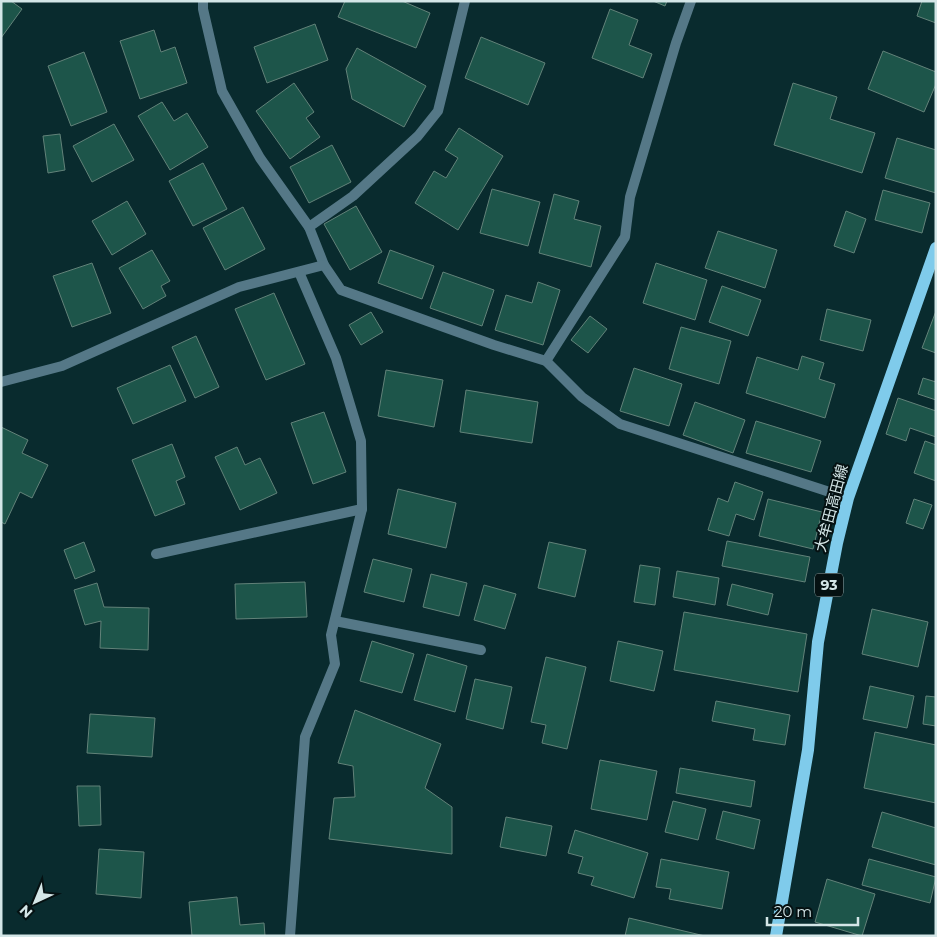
<svg xmlns="http://www.w3.org/2000/svg" width="937" height="937" font-family="Montserrat,'Noto Sans JP',sans-serif">
<rect width="100%" height="100%" fill="#092b2e"/>
<!-- building -->
<g fill="#1d554a" stroke="#628279">
<polygon points="1,1 11,1 22,9 1,38"/>
<polygon points="345,1 402,1 430,13 416,48 338,17"/>
<polygon points="653,1 667,1 665,6"/>
<polygon points="922,1 936,1 936,23 917,16"/>
<polygon points="610,9 638,20 629,45 652,54 643,78 592,58"/>
<polygon points="315,24 328,60 267,83 254,47"/>
<polygon points="154,30 161,52 175,47 187,83 140,99 120,41"/>
<polygon points="481,37 545,63 528,105 465,78"/>
<polygon points="357,48 426,86 404,127 352,99 346,69"/>
<polygon points="883,51 936,72 936,84 924,112 868,89"/>
<polygon points="84,52 107,112 71,126 48,66"/>
<polygon points="294,83 314,112 306,118 320,137 290,159 256,111"/>
<polygon points="793,83 837,97 830,119 875,133 862,173 774,145"/>
<polygon points="162,102 174,121 187,113 208,147 170,170 138,116"/>
<polygon points="114,124 134,160 92,182 73,146"/>
<polygon points="459,128 503,156 458,230 415,203 434,171 446,178 458,158 445,150"/>
<polygon points="60,134 65,170 48,173 43,136"/>
<polygon points="897,138 936,150 936,193 885,178"/>
<polygon points="332,145 351,182 309,203 290,167"/>
<polygon points="203,163 227,209 193,226 169,181"/>
<polygon points="492,189 540,202 528,246 480,233"/>
<polygon points="883,190 930,203 922,233 875,220"/>
<polygon points="554,194 579,201 574,219 601,226 591,267 539,253"/>
<polygon points="127,201 146,234 112,255 92,221"/>
<polygon points="356,206 382,252 350,270 324,224"/>
<polygon points="243,207 265,249 225,270 203,228"/>
<polygon points="846,211 866,219 854,253 834,246"/>
<polygon points="718,231 777,250 765,288 705,268"/>
<polygon points="152,250 170,281 161,286 166,296 143,309 119,268"/>
<polygon points="390,250 434,266 422,299 378,283"/>
<polygon points="92,263 111,313 72,327 53,276"/>
<polygon points="656,263 707,280 695,320 643,303"/>
<polygon points="443,272 494,290 482,326 430,308"/>
<polygon points="538,282 560,290 543,345 495,330 506,295 532,303"/>
<polygon points="722,286 761,300 748,336 709,322"/>
<polygon points="274,293 305,364 266,380 235,309"/>
<polygon points="827,309 871,320 863,351 820,340"/>
<polygon points="936,311 936,353 922,348"/>
<polygon points="371,312 383,332 361,345 349,325"/>
<polygon points="590,316 607,329 588,353 571,340"/>
<polygon points="681,327 731,341 719,384 669,369"/>
<polygon points="196,336 219,387 195,398 172,347"/>
<polygon points="802,356 824,363 819,379 835,384 825,418 746,393 757,357 798,370"/>
<polygon points="170,365 186,401 133,424 117,388"/>
<polygon points="634,368 682,384 669,426 620,411"/>
<polygon points="386,370 443,380 434,427 378,416"/>
<polygon points="923,378 936,382 936,400 918,394"/>
<polygon points="466,390 538,402 532,443 460,432"/>
<polygon points="898,398 936,411 936,437 910,428 906,441 886,434"/>
<polygon points="695,402 745,420 733,453 683,435"/>
<polygon points="324,412 346,472 313,484 291,423"/>
<polygon points="756,421 821,441 811,472 746,453"/>
<polygon points="1,427 28,440 22,453 48,465 32,498 20,492 5,524 1,522"/>
<polygon points="925,441 936,445 936,481 914,473"/>
<polygon points="172,444 185,477 176,481 185,504 155,516 132,460"/>
<polygon points="237,447 245,465 260,458 277,493 240,510 215,457"/>
<polygon points="735,482 763,492 754,520 736,514 729,536 708,530 718,498 728,502"/>
<polygon points="398,489 456,503 446,548 388,534"/>
<polygon points="768,499 822,512 813,549 759,536"/>
<polygon points="914,499 932,505 923,529 906,523"/>
<polygon points="727,541 810,557 805,582 722,566"/>
<polygon points="84,542 95,571 75,579 64,550"/>
<polygon points="549,542 586,550 575,597 538,588"/>
<polygon points="373,559 412,569 404,602 364,592"/>
<polygon points="640,565 660,568 655,605 634,602"/>
<polygon points="677,571 719,578 715,605 673,597"/>
<polygon points="431,574 467,583 459,616 423,607"/>
<polygon points="305,582 307,617 236,619 235,584"/>
<polygon points="97,583 104,607 149,608 148,650 100,648 101,621 85,625 74,590"/>
<polygon points="732,584 773,594 768,615 727,605"/>
<polygon points="484,585 516,594 505,629 474,620"/>
<polygon points="872,609 928,622 918,667 862,654"/>
<polygon points="684,612 807,634 798,692 674,670"/>
<polygon points="372,641 414,654 402,693 360,681"/>
<polygon points="618,641 663,651 654,691 610,681"/>
<polygon points="427,654 467,666 455,712 414,700"/>
<polygon points="546,657 586,667 567,749 542,743 546,725 531,722"/>
<polygon points="475,679 512,687 503,729 466,719"/>
<polygon points="870,686 914,696 907,728 863,719"/>
<polygon points="926,696 936,697 936,726 923,724"/>
<polygon points="716,701 790,715 785,745 753,740 755,729 712,721"/>
<polygon points="355,710 441,744 425,788 452,807 452,854 329,839 334,798 355,797 353,766 338,763"/>
<polygon points="90,714 155,718 152,757 87,753"/>
<polygon points="875,732 936,745 936,803 864,788"/>
<polygon points="600,760 657,771 647,820 591,809"/>
<polygon points="680,768 755,781 751,807 676,793"/>
<polygon points="77,786 100,786 101,825 79,826"/>
<polygon points="673,801 706,809 698,840 665,832"/>
<polygon points="723,811 760,820 754,849 716,839"/>
<polygon points="882,812 936,828 936,865 872,847"/>
<polygon points="506,817 552,826 546,856 500,847"/>
<polygon points="575,830 648,853 634,898 591,885 594,877 578,873 583,857 568,853"/>
<polygon points="99,849 144,852 141,898 96,894"/>
<polygon points="661,859 729,872 722,909 669,899 671,889 656,887"/>
<polygon points="869,859 936,877 930,903 862,885"/>
<polygon points="827,879 875,894 862,936 815,922"/>
<polygon points="237,897 240,925 264,923 265,936 192,936 189,902"/>
<polygon points="629,918 705,936 625,936"/>
</g>
<g fill="none" stroke-linecap="round" stroke-linejoin="round">
<!-- street -->
<g stroke="#557887" stroke-width="10">
<polyline points="203,1 203,9 222,91 260,158 309,227 324,265 341,290 494,345 546,361 582,397 620,424 848,498"/>
<polyline points="309,227 353,196 418,136 438,111 465,1"/>
<polyline points="546,361 625,237 630,197 676,43 691,1"/>
<polyline points="1,382 62,366 239,287 324,265"/>
<polyline points="156,554 362,509"/>
<polyline points="335,621 481,650"/>
<polyline points="290,936 305,737 335,664 331,635 362,509 361,441 336,358 299,272"/>
</g>
<!-- primary -->
<polyline stroke="#7fcbeb" stroke-width="12" points="776,936 808,750 818,642 837,543 848,498 936,248"/>
</g>
<g text-anchor="middle" dominant-baseline="central" stroke-width="4" stroke-linejoin="round" paint-order="stroke">
<!-- shield labels -->
<rect fill="#051112" stroke="#96a6a7" stroke-width="1" x="815" y="573.5" width="28" height="23" rx="4"/>
<g font-size="14" font-weight="bold" fill="#d4e6e7">
<text x="829" y="585">93</text>
</g>
<!-- street labels -->
<g font-size="15" fill="#d4e6e7" stroke="#051112">
<text transform="translate(831 508) rotate(-75)">大牟田高田線</text>
</g>
</g>
<!-- border -->
<rect width="937" height="937" fill="none" stroke="#d4e6e7" stroke-width="5"/>
<!-- north arrow -->
<g transform="translate(35 902) rotate(224)" stroke="#051112" stroke-width="4" paint-order="stroke">
<path d="M0-4L9 19L0 12L-9 19Z" fill="#d4e6e7"/>
<text y="-8" font-size="14" font-weight="bold" text-anchor="middle" fill="#d4e6e7">N</text>
</g>
<!-- scale -->
<path d="M767 917v8h91v-8" fill="none" stroke="#d4e6e7" stroke-width="2.5"/>
<text x="774" y="917" font-size="15" fill="#d4e6e7" stroke="#051112" stroke-width="4" paint-order="stroke">20 m</text>
</svg>
